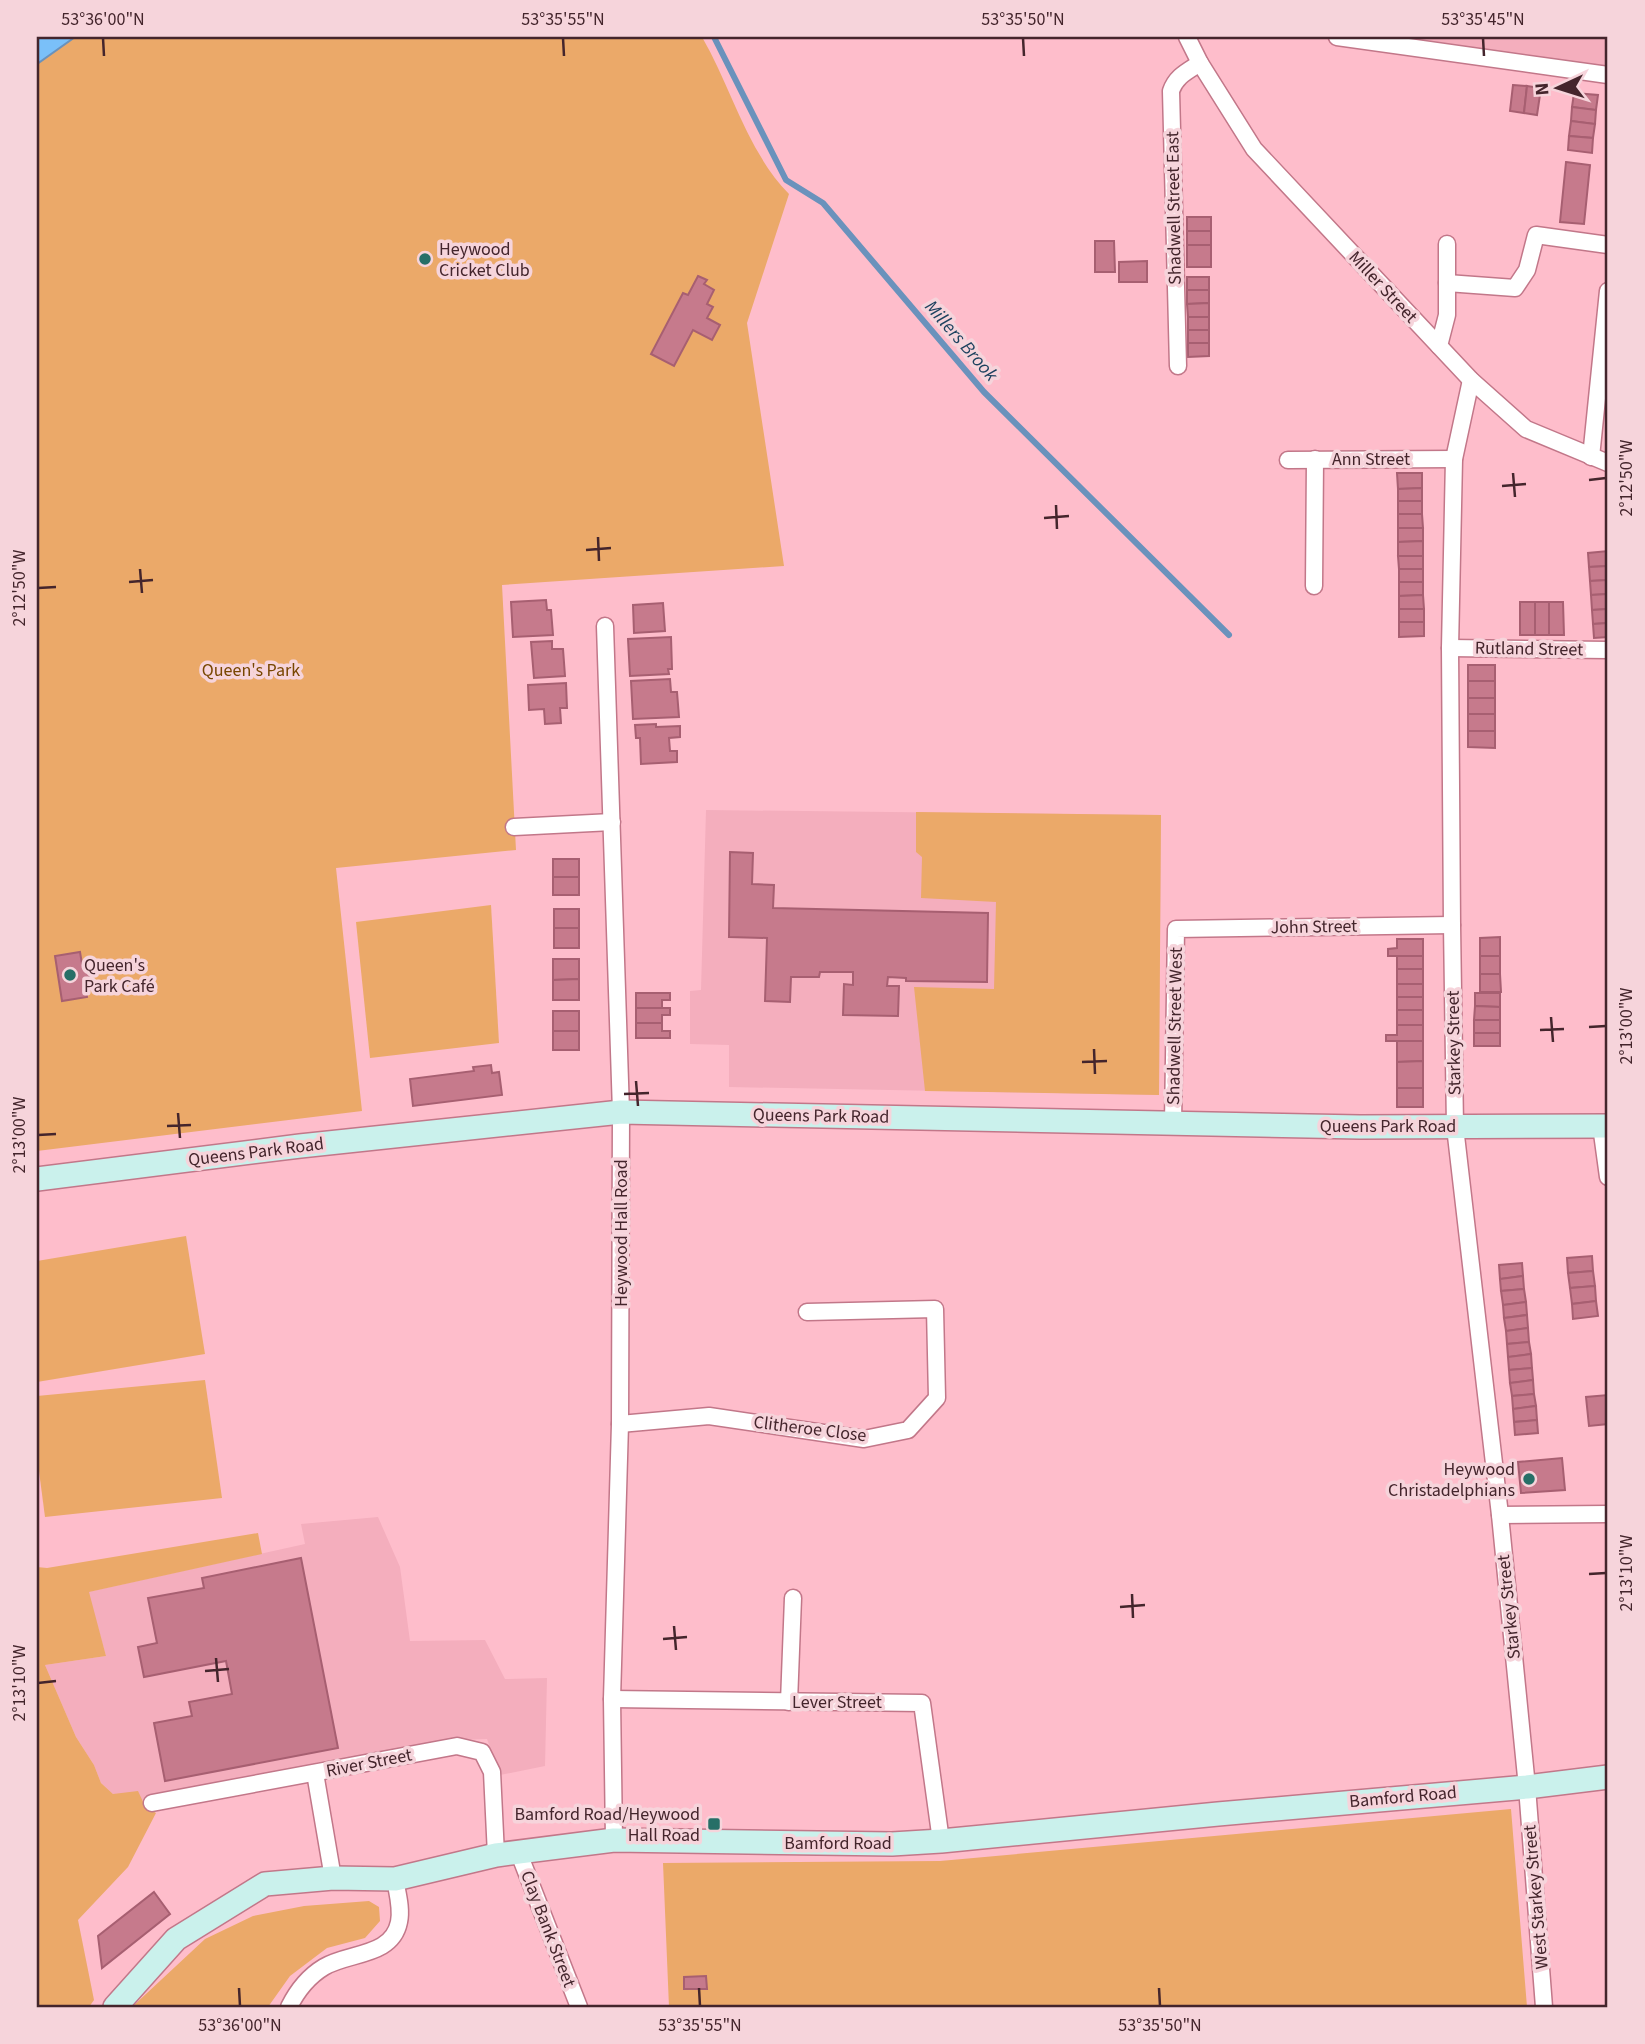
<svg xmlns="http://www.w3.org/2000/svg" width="1645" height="2044" font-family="'Source Sans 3',sans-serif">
<rect width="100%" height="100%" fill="#febdcb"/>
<!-- built -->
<g fill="#f4aebd">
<polygon points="1380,37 1608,37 1608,68"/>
<polygon points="706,810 1161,815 1159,1095 729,1087 729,1045 690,1044 690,991 701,990"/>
<polygon points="378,1517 400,1567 410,1641 485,1640 505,1679 547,1678 545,1766 500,1775 487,1739 458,1740 323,1761 145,1806 113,1794 101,1783 94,1765 76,1737 45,1665 106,1656 88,1592 305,1544 301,1524"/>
</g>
<!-- green -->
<g fill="#eba969">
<path d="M75,37H702C731,87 748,153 789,194L747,323L784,566L502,585L516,850L336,868L362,1111L37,1151V64Z"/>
<polygon points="916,812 1161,815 1159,1095 925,1091 914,987 994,989 996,902 921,898 922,857 916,852"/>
<polygon points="491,905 499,1043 370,1058 356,922"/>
<polygon points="186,1236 205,1354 37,1382 37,1261"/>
<polygon points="205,1380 222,1498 45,1517 37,1456 37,1396"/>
<polygon points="258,1533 262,1554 89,1592 106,1656 45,1665 76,1737 94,1765 101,1783 113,1794 138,1791 145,1806 156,1813 128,1867 78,1920 94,2000 89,2007 37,2007 37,1567 47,1568"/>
<polygon points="1511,1809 1527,2007 669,2007 663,1863 940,1861"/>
<polygon points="369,1901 379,1907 380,1921 365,1938 327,1948 290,1976 268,2007 132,2007 205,1939 253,1916 304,1906"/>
</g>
<!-- water -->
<polygon fill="#7ac0f9" stroke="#6a92bc" stroke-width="2" points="37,37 75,37 37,64"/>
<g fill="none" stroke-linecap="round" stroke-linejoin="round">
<!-- stream -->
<polyline stroke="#6a92bc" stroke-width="6" points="714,37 786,180 823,203 984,392 1229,635"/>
</g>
<!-- building -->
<g fill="#c67a8c" stroke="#a75f71" stroke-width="2">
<polygon points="1513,85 1527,86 1524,113 1510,111"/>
<polygon points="1527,86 1541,88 1537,115 1524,113"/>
<polygon points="1574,93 1598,95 1596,110 1572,107"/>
<polygon points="1572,107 1596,110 1595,124 1571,121"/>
<polygon points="1571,121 1595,124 1593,138 1569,136"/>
<polygon points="1569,136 1593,138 1592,153 1568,150"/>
<polygon points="1566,162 1590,165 1584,224 1560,222"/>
<rect x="1187" y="217" width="24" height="14"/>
<rect x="1187" y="231" width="24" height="14"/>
<polygon points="1095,241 1114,241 1115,272 1095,272"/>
<rect x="1187" y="245" width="24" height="22"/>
<polygon points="1147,261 1147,282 1119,282 1119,262"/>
<polygon points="698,276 707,280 704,284 714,290 707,304 713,307 707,318 720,325 712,340 693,330 674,366 651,354 683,293 688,295"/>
<rect x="1187" y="277" width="22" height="13"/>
<polygon points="1187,290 1209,290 1209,303 1187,304"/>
<polygon points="1209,303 1209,317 1188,317 1187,304"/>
<rect x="1188" y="317" width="21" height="13"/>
<rect x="1188" y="330" width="21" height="13"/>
<polygon points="1188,343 1209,343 1209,356 1188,357"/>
<polygon points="1397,473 1422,473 1422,488 1398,489"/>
<polygon points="1422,488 1422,501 1398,501 1398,489"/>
<rect x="1398" y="501" width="24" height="13"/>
<polygon points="1398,514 1422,514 1423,528 1398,528"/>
<polygon points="1398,528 1423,528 1423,541 1398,542"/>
<polygon points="1423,541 1423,556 1398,556 1398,542"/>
<polygon points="1608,551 1608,566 1589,567 1588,553"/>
<polygon points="1398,556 1423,556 1423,569 1399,569"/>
<polygon points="1608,566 1608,580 1590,581 1589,567"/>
<rect x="1399" y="569" width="24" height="13"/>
<polygon points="1608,580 1608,594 1591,595 1590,581"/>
<polygon points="1399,582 1423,582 1423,595 1399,596"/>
<polygon points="1608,594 1608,609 1592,610 1591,595"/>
<polygon points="1423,595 1424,609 1399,609 1399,596"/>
<polygon points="546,600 547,610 551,610 553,635 513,637 511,602"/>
<rect x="1520" y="602" width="15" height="33"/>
<rect x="1535" y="602" width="14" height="33"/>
<polygon points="1549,602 1563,602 1564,635 1549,635"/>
<polygon points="663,603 665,631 634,633 633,605"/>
<rect x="1399" y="609" width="25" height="13"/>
<polygon points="1608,609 1608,623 1593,624 1592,610"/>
<polygon points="1399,622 1424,622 1424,636 1399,637"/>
<polygon points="1608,623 1608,637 1594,638 1593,624"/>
<polygon points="671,637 672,669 668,669 669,674 630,676 628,639"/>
<polygon points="552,641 552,649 563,649 565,676 534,678 531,642"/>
<rect x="1468" y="665" width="27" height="16"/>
<polygon points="670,679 671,692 677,692 679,717 633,719 631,681"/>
<rect x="1468" y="681" width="27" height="17"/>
<polygon points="566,683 567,708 560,708 561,723 545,724 544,709 529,710 528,685"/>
<rect x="1468" y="698" width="27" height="16"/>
<rect x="1468" y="714" width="27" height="17"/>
<polygon points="656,724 656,727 680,726 680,737 669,738 670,751 677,751 677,762 641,764 640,738 636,738 635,725"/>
<polygon points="1468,731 1495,731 1495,748 1468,747"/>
<polygon points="730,852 753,853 752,884 774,885 773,908 988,913 987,982 906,981 906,978 888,977 887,986 899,986 898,1016 843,1015 844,984 853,985 853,972 820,972 819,977 791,977 790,1002 765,1001 767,938 729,937"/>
<rect x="553" y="859" width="26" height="18"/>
<rect x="553" y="877" width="26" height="18"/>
<rect x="554" y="909" width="25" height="19"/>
<rect x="554" y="928" width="25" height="20"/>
<polygon points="1500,937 1500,956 1480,956 1480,938"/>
<polygon points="1397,939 1423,939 1423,956 1388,956 1388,949 1397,948"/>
<polygon points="80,952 82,964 87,963 90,982 85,983 87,997 62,1001 55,956"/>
<rect x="1397" y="956" width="26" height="13"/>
<rect x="1480" y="956" width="20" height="18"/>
<polygon points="553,959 579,959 579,979 553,980"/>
<rect x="1397" y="969" width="26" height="15"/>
<polygon points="1480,974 1500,974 1501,992 1480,992"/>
<polygon points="579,979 579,1000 553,1000 553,980"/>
<rect x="1397" y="984" width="26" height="13"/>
<polygon points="636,993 670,993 670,1000 662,1000 662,1008 636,1008"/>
<polygon points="1475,993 1500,993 1500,1007 1475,1006"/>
<rect x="1397" y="997" width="26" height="13"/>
<polygon points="1475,1006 1500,1007 1500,1020 1474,1020"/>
<polygon points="636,1008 670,1008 670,1015 662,1015 662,1023 636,1023"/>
<rect x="1397" y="1010" width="26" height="15"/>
<rect x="553" y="1011" width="26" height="20"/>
<rect x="1474" y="1020" width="26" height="13"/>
<polygon points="636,1023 662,1023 662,1031 670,1031 670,1038 636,1038"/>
<polygon points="1397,1025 1423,1025 1423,1041 1386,1041 1386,1035 1397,1035"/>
<rect x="553" y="1031" width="26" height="19"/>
<rect x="1474" y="1033" width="26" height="13"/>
<polygon points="1397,1041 1423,1041 1423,1061 1397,1062"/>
<polygon points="1423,1061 1423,1088 1397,1088 1397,1062"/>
<polygon points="491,1065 492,1073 499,1072 502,1095 413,1106 410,1079 474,1071 473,1067"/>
<rect x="1397" y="1088" width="26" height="19"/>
<polygon points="1592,1256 1593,1271 1568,1273 1567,1258"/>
<polygon points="1522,1263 1523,1276 1500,1279 1499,1265"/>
<polygon points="1593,1271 1595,1286 1570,1288 1568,1273"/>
<polygon points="1523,1276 1524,1289 1501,1291 1500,1279"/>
<polygon points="1595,1286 1596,1301 1572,1304 1570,1288"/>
<polygon points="1524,1289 1526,1302 1503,1305 1501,1291"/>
<polygon points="1596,1301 1598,1316 1573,1319 1572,1304"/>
<polygon points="1526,1302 1527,1315 1504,1318 1503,1305"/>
<polygon points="1527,1315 1528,1328 1506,1331 1504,1318"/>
<polygon points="1528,1328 1529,1342 1507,1344 1506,1331"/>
<polygon points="1529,1342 1531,1354 1508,1357 1507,1344"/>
<polygon points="1531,1354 1532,1368 1509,1370 1508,1357"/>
<polygon points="1532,1368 1533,1380 1510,1383 1509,1370"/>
<polygon points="1533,1380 1534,1394 1512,1396 1510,1383"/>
<polygon points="1534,1394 1536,1406 1513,1409 1512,1396"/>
<polygon points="1608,1395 1608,1424 1589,1426 1586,1397"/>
<polygon points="1536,1406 1537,1420 1514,1422 1513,1409"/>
<polygon points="1537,1420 1538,1433 1515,1435 1514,1422"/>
<polygon points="1562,1458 1565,1490 1521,1493 1518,1462"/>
<polygon points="301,1558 338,1748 165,1781 154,1723 192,1716 189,1702 232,1694 226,1661 144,1677 138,1647 157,1643 148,1598 204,1588 202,1578"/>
<polygon points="154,1892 170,1914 102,1968 98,1936"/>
<polygon points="706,1976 707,1989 684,1989 684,1977"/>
</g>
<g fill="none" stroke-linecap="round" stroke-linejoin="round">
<defs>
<g id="street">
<polyline points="1187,37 1200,63 1254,149 1471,380 1526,429 1608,463"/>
<polyline points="1337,37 1608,75"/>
<polyline points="1447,283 1515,288 1527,270 1536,235 1608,245"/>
<polyline points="1439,346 1447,315 1447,244"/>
<path d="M1178,366L1171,91C1176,76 1188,71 1200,63"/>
<polyline points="1471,380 1454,459 1450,648 1452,925 1455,1127 1500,1515 1527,1787 1544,2007"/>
<polyline points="1591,457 1608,291"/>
<polyline points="1288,460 1454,459"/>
<polyline points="1314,586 1315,459"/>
<polyline points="605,626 621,1112 620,1424 612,1699 614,1840"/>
<polyline points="1450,648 1608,650"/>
<polyline points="514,827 612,822"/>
<polyline points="1173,1123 1176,929 1452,925"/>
<polyline points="1601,1126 1608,1177"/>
<polyline points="620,1424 709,1416 864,1439 908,1430 937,1398 935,1309 807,1312"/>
<polyline points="1500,1515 1608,1514"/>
<polyline points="612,1699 922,1703 941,1841"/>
<polyline points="789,1702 793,1598"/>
<polyline points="315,1773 333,1878"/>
<polyline points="152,1803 457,1746 482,1752 492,1772 496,1855"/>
<polyline points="518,1851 579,2007"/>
<path d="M289,2007C297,1991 309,1976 324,1967C349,1952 392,1957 399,1922C402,1908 397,1892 395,1879"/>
</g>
<g id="secondary">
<polyline points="37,1179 300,1146 621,1112 1360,1127 1608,1126"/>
<polyline points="115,2007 176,1939 265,1884 333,1878 395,1879 496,1855 614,1840 892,1844 941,1841 1218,1814 1527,1787 1608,1777"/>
</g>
</defs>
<!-- street casing -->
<use href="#street" stroke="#c27789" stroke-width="19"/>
<!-- secondary casing -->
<use href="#secondary" stroke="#c27789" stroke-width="26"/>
<!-- street -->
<use href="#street" stroke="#fff" stroke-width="16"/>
<!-- secondary -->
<use href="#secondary" stroke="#caf1ec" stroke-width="23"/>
</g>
<!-- ticks -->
<path fill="none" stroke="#44252c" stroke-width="2.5" d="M103,38L104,56M563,38L564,56M1023,38L1024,56M1483,38L1484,56M1513,473L1515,497M1589,480L1606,478M1502,486L1526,484M1056,505L1057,529M1044,518L1069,516M598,537L599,561M586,550L611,548M140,569L142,593M129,582L153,580M38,588L56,587M1551,1017L1553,1042M1589,1027L1606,1026M1540,1030L1564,1029M1094,1049L1095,1074M1082,1062L1107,1061M636,1081L638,1106M624,1094L649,1093M178,1113L180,1138M167,1126L191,1125M38,1135L56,1134M1589,1574L1606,1573M1132,1594L1133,1618M1120,1607L1145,1605M674,1626L676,1650M663,1639L687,1637M216,1658L218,1682M205,1671L229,1669M38,1683L56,1681M239,1988L240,2006M699,1988L700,2006M1159,1988L1160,2006"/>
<!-- markers -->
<g fill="#276f67" stroke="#f6d4db" stroke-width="2.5">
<circle cx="425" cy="259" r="7"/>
<circle cx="70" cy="975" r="7"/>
<circle cx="1529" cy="1479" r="7"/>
<rect x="707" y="1817" width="14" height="14" rx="3.5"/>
</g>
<g text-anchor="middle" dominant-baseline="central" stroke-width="7" stroke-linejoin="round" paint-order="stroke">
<!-- street labels -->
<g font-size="18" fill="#44252c" stroke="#f6d4db">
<text transform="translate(1174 208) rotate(-91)">Shadwell Street East</text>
<text transform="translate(1383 287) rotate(47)">Miller Street</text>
<text x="1371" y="459">Ann Street</text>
<text transform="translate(1529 649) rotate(1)">Rutland Street</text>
<text transform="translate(1314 927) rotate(-1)">John Street</text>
<text transform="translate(1175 1026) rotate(-89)">Shadwell Street West</text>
<text transform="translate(1454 1043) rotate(-91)">Starkey Street</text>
<text transform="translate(821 1116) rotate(1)">Queens Park Road</text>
<text x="1388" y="1126">Queens Park Road</text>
<text transform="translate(256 1152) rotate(-7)">Queens Park Road</text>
<text transform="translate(621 1233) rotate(-90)">Heywood Hall Road</text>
<text transform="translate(810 1429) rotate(7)">Clitheroe Close</text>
<text transform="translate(1509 1607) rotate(-96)">Starkey Street</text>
<text x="837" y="1702">Lever Street</text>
<text transform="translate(369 1763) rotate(-11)">River Street</text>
<text transform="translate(1403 1797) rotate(-5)">Bamford Road</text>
<text x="838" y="1843">Bamford Road</text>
<text transform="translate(1536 1897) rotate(-95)">West Starkey Street</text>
<text transform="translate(548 1929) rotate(69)">Clay Bank Street</text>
</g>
<!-- poi labels -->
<g font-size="18" fill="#44252c" stroke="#f6d4db" text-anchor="start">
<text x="439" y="249">Heywood<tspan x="439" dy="21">Cricket Club</tspan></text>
<text x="84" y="965">Queen's<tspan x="84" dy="21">Park Café</tspan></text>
<text x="1515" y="1469" text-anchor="end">Heywood<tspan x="1515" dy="21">Christadelphians</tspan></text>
<text x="700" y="1814" text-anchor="end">Bamford Road/Heywood<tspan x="700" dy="21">Hall Road</tspan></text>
</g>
<!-- park labels -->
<g font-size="18" fill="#784601" stroke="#f6d4db">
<text x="251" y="670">Queen's Park</text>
</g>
<!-- water labels -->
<g font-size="19" font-style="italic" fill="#1c415e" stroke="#f6d4db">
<text transform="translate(961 341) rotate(49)">Millers Brook</text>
</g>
</g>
<!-- border -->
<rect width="1645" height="2044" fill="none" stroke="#f6d4db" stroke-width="77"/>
<!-- north arrow -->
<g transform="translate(1558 88) rotate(266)" stroke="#f6d4db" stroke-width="5" paint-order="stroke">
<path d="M0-5L12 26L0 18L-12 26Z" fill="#44252c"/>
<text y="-10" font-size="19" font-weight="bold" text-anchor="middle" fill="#44252c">N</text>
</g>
<rect x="38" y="38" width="1568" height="1968" fill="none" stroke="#44252c" stroke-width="2.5"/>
<g font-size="18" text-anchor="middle" fill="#44252c">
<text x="103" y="25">53°36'00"N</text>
<text x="563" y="25">53°35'55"N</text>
<text x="1023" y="25">53°35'50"N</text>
<text x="1483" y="25">53°35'45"N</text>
<text transform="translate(1626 478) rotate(-90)" y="6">2°12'50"W</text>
<text transform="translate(19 588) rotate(-90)" y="6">2°12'50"W</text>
<text transform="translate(1626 1026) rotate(-90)" y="6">2°13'00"W</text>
<text transform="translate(19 1135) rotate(-90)" y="6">2°13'00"W</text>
<text transform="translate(1626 1573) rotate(-90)" y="6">2°13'10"W</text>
<text transform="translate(19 1683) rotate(-90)" y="6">2°13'10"W</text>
<text x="240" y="2031">53°36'00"N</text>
<text x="700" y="2031">53°35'55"N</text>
<text x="1160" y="2031">53°35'50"N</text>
</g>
</svg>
